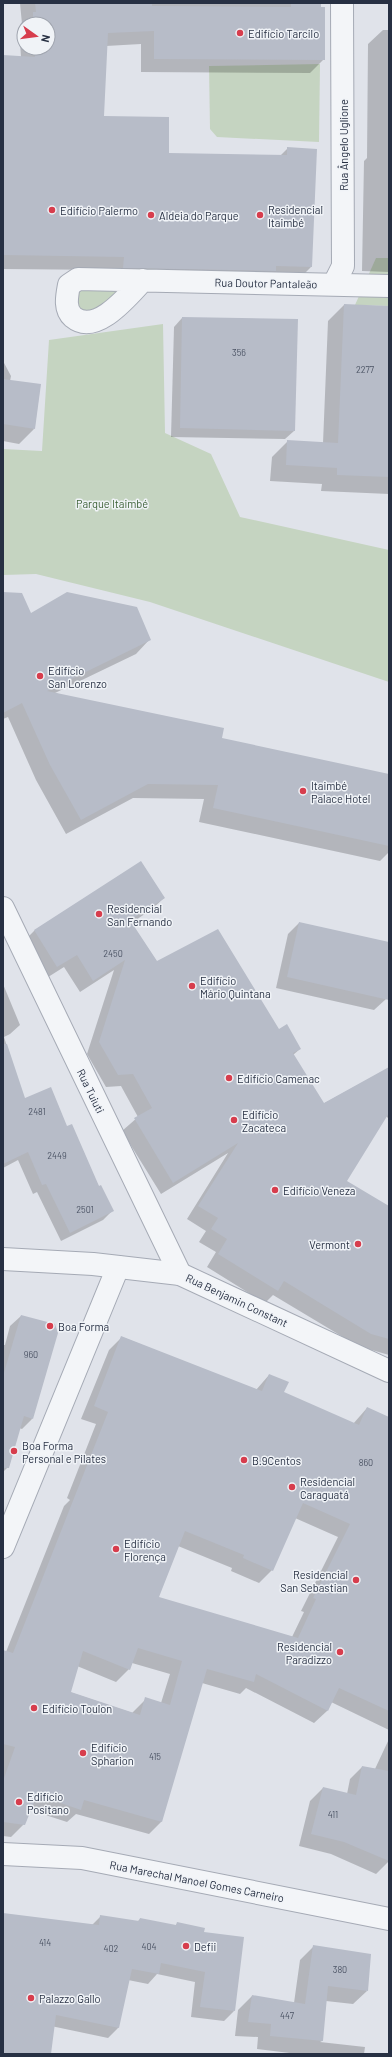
<svg xmlns="http://www.w3.org/2000/svg" width="392" height="2057" font-family="Barlow,sans-serif">
<rect width="100%" height="100%" fill="#e0e3ea"/>
<!-- green -->
<g fill="#c5d4c1">
<polygon points="320,64 319,142 217,137 210,129 209,66"/>
<polygon points="376,258 389,258 389,306 355,305"/>
<polygon points="84,288 124,290 96,312 84,311 78,307 78,292"/>
<polygon points="163,324 165,433 211,454 240,517 389,550 389,682 150,602 36,574 3,575 3,449 42,451 49,340"/>
</g>
<!-- shadow -->
<g fill="#0003" fill-rule="evenodd">
<path d="M20,3H320L324,59L310,73L141,72V44L106,46L103,117L168,154L280,156L288,148L311,267L298,280L111,270L3,269V56L21,57L19,27L22,24ZM24,24H48V48H24Z"/>
<polygon points="383,30 389,30 389,272 362,271 364,161 367,158 368,44"/>
<polygon points="344,305 389,307 389,494 321,491 322,484 270,481 272,457 288,441 323,443 328,321"/>
<polygon points="182,318 294,431 285,439 171,437 174,327"/>
<polygon points="3,361 11,376 10,381 34,429 19,444 3,441"/>
<polygon points="3,593 31,614 150,639 136,654 55,693 220,739 389,775 389,852 380,861 199,822 204,799 133,798 66,834 36,780 8,717 3,719"/>
<polygon points="141,862 164,898 151,910 131,923 157,962 278,1031 300,1049 293,1055 323,1104 389,1068 389,1119 386,1116 345,1181 389,1207 389,1355 358,1346 273,1295 265,1303 207,1267 216,1252 199,1242 206,1231 187,1219 228,1153 161,1194 122,1131 138,1117 121,1086 106,1087 87,1054 114,970 80,992 64,967 45,979 22,943 34,931"/>
<polygon points="299,923 389,943 389,985 386,999 374,1010 276,988 288,934"/>
<polygon points="3,984 20,1025 10,1034 4,1037 24,1099 67,1128 112,1211 103,1220 61,1241 37,1192 33,1194 18,1160 3,1168"/>
<polygon points="21,1316 32,1419 22,1429 19,1428 9,1466 3,1472 3,1345 5,1345 10,1326"/>
<path d="M122,1337L256,1390L269,1375L283,1393L353,1424L367,1408L389,1418V1730L331,1702L327,1711L314,1723L246,1688L240,1694L202,1683L161,1822L149,1834L76,1814L67,1822L30,1810L24,1824L11,1837L3,1836V1651L6,1652L64,1506L70,1500L67,1498L96,1424L81,1419L109,1350ZM295,1518L338,1537L301,1611L304,1612L292,1637L157,1598L178,1546L232,1568L231,1571L259,1583L272,1570ZM132,1663L170,1674L161,1703L146,1699L132,1713L69,1692L77,1666L116,1682L129,1669Z"/>
<polygon points="389,1739 389,1861 376,1874 331,1854 299,1846 310,1801 323,1788 347,1794 350,1779 362,1767 375,1769"/>
<polygon points="3,1914 92,1925 101,1916 137,1922 140,1919 175,1926 178,1923 203,1933 234,2011 224,2021 191,2017 195,1982 157,1974 148,1984 128,1980 118,2028 108,2038 51,2026 28,2054 3,2054"/>
<polygon points="314,1946 367,1991 353,2004 326,2001 322,2041 320,2042 365,2047 364,2054 298,2054 257,2049 258,2037 235,2036 238,2010 252,1996 294,2003 300,1960"/>
</g>
<!-- building -->
<g fill="#b7bcc8" fill-rule="evenodd">
<polygon points="35,3 152,3 152,6 291,7 291,3 321,3 321,7 325,7 325,60 154,59 154,31 108,33 104,116 169,117 169,153 287,155 287,147 317,149 312,267 276,266 276,271 123,268 124,257 3,255 3,55 35,57 35,48 48,48 48,24 33,24 33,12 36,12"/>
<polygon points="344,304 389,306 389,477 337,475 337,468 286,465 287,440 338,443"/>
<polygon points="182,317 298,319 295,431 180,428"/>
<polygon points="3,379 41,384 35,429 3,424"/>
<polygon points="3,592 22,593 31,613 67,592 137,607 151,640 47,691 224,728 222,738 389,774 389,846 213,808 218,785 148,784 81,820 50,765 22,703 3,713"/>
<polygon points="141,861 165,898 130,920 157,961 218,929 279,1029 287,1024 301,1049 293,1053 324,1103 389,1067 389,1113 347,1181 389,1206 389,1339 371,1334 284,1281 278,1291 218,1254 227,1239 211,1229 218,1218 198,1206 238,1143 173,1183 134,1118 152,1108 133,1074 118,1075 99,1042 125,960 93,981 77,955 57,967 34,930"/>
<polygon points="299,922 389,942 389,1000 287,977"/>
<polygon points="3,1044 7,1044 25,1098 51,1087 67,1126 72,1124 99,1186 101,1185 114,1211 70,1233 46,1184 42,1185 28,1152 3,1164"/>
<polygon points="21,1315 55,1324 58,1333 33,1419 24,1416 9,1468 3,1468 3,1376"/>
<path d="M121,1336L262,1391L269,1374L289,1382L284,1392L359,1425L367,1407L389,1417V1711L339,1688L328,1711L256,1674L254,1682L207,1669L162,1822L84,1800L81,1810L37,1795L25,1825L3,1822V1781L15,1747L3,1744V1650L13,1653L108,1412L94,1406ZM303,1503L350,1524L313,1598L316,1599L298,1638L159,1597L185,1531L244,1555L243,1558L273,1571ZM138,1648L182,1661L170,1705L145,1697L140,1715L71,1692L83,1651L130,1670Z"/>
<polygon points="362,1766 389,1771 389,1861 344,1842 311,1834 323,1787 356,1795"/>
<polygon points="3,1913 99,1925 100,1915 139,1921 140,1918 176,1925 177,1922 205,1928 204,1932 244,1937 235,2011 200,2007 205,1972 161,1963 159,1974 132,1969 119,2028 56,2015 51,2054 3,2054"/>
<polygon points="313,1945 371,1954 368,1991 328,1986 323,2041 270,2036 271,2024 248,2022 252,1995 305,2004"/>
</g>
<g fill="none" stroke-linecap="round" stroke-linejoin="round">
<defs>
<g id="minor">
<path d="M143,280C128,296 96,336 73,317C64,309 67,296 69,285L78,279L389,286"/>
<polyline points="334,284 343,266 342,3"/>
<polyline points="3,908 180,1274"/>
<polyline points="3,1259 93,1264 180,1274 389,1371"/>
<polyline points="3,1547 118,1267"/>
<polyline points="3,1854 82,1858 389,1919"/>
</g>
</defs>
<!-- minor casing -->
<use href="#minor" stroke="#a5aab5" stroke-width="24"/>
<!-- minor -->
<use href="#minor" stroke="#f3f5f8" stroke-width="22"/>
</g>
<!-- markers -->
<g fill="#d73d4d" stroke="#f0f3f7" stroke-width="1.5">
<circle cx="240" cy="33" r="4"/>
<circle cx="52" cy="210" r="4"/>
<circle cx="151" cy="215" r="4"/>
<circle cx="260" cy="215" r="4"/>
<circle cx="40" cy="676" r="4"/>
<circle cx="303" cy="791" r="4"/>
<circle cx="99" cy="914" r="4"/>
<circle cx="192" cy="986" r="4"/>
<circle cx="229" cy="1078" r="4"/>
<circle cx="234" cy="1120" r="4"/>
<circle cx="275" cy="1190" r="4"/>
<circle cx="358" cy="1244" r="4"/>
<circle cx="50" cy="1326" r="4"/>
<circle cx="14" cy="1451" r="4"/>
<circle cx="244" cy="1460" r="4"/>
<circle cx="292" cy="1487" r="4"/>
<circle cx="116" cy="1549" r="4"/>
<circle cx="356" cy="1580" r="4"/>
<circle cx="340" cy="1652" r="4"/>
<circle cx="34" cy="1708" r="4"/>
<circle cx="83" cy="1753" r="4"/>
<circle cx="19" cy="1802" r="4"/>
<circle cx="186" cy="1946" r="4"/>
<circle cx="31" cy="1998" r="4"/>
</g>
<g text-anchor="middle" dominant-baseline="central" stroke-width="3" stroke-linejoin="round" paint-order="stroke">
<!-- number labels -->
<g font-size="9" fill="#4b5364">
<text x="239" y="352">356</text>
<text x="365" y="369">2277</text>
<text x="113" y="953">2450</text>
<text x="37" y="1111">2481</text>
<text x="57" y="1155">2449</text>
<text x="85" y="1209">2501</text>
<text x="31" y="1354">960</text>
<text x="366" y="1462">860</text>
<text x="155" y="1756">415</text>
<text x="333" y="1814">411</text>
<text x="45" y="1942">414</text>
<text x="149" y="1946">404</text>
<text x="111" y="1948">402</text>
<text x="340" y="1969">380</text>
<text x="287" y="2015">447</text>
</g>
<!-- poi labels -->
<g font-size="11" fill="#273043" stroke="#f0f3f7" text-anchor="start">
<text x="248" y="33">Edifício Tarcilo</text>
<text x="268" y="209">Residencial<tspan x="268" dy="13">Itaimbé</tspan></text>
<text x="60" y="210">Edifício Palermo</text>
<text x="159" y="215">Aldeia do Parque</text>
<text x="48" y="670">Edifício<tspan x="48" dy="13">San Lorenzo</tspan></text>
<text x="311" y="785">Itaimbé<tspan x="311" dy="13">Palace Hotel</tspan></text>
<text x="107" y="908">Residencial<tspan x="107" dy="13">San Fernando</tspan></text>
<text x="200" y="980">Edifício<tspan x="200" dy="13">Mário Quintana</tspan></text>
<text x="237" y="1078">Edifício Camenac</text>
<text x="242" y="1114">Edifício<tspan x="242" dy="13">Zacateca</tspan></text>
<text x="283" y="1190">Edifício Veneza</text>
<text x="350" y="1244" text-anchor="end">Vermont</text>
<text x="58" y="1326">Boa Forma</text>
<text x="22" y="1445">Boa Forma<tspan x="22" dy="13">Personal e Pilates</tspan></text>
<text x="252" y="1460">B.9Centos</text>
<text x="300" y="1481">Residencial<tspan x="300" dy="13">Caraguatá</tspan></text>
<text x="124" y="1543">Edifício<tspan x="124" dy="13">Florença</tspan></text>
<text x="348" y="1574" text-anchor="end">Residencial<tspan x="348" dy="13">San Sebastian</tspan></text>
<text x="332" y="1646" text-anchor="end">Residencial<tspan x="332" dy="13">Paradizzo</tspan></text>
<text x="42" y="1708">Edifício Toulon</text>
<text x="91" y="1747">Edifício<tspan x="91" dy="13">Spharion</tspan></text>
<text x="27" y="1796">Edifício<tspan x="27" dy="13">Positano</tspan></text>
<text x="194" y="1946">Defii</text>
<text x="39" y="1998">Palazzo Gallo</text>
</g>
<!-- street labels -->
<g font-size="11" fill="#273043" stroke="#f0f3f7">
<text transform="translate(343 145) rotate(-90)">Rua Ângelo Uglione</text>
<text transform="translate(266 283) rotate(1)">Rua Doutor Pantaleão</text>
<text transform="translate(91 1091) rotate(64)">Rua Tuiuti</text>
<text transform="translate(237 1300) rotate(25)">Rua Benjamin Constant</text>
<text transform="translate(197 1881) rotate(11)">Rua Marechal Manoel Gomes Carneiro</text>
</g>
<!-- park labels -->
<g font-size="11" fill="#3a5f34" stroke="#f0f3f7">
<text x="112" y="503">Parque Itaimbé</text>
</g>
</g>
<!-- border -->
<rect width="392" height="2057" fill="none" stroke="#273043" stroke-width="8"/>
<!-- north arrow -->
<g transform="translate(36 36) rotate(104)"><circle r="19" fill="#f0f3f7" stroke="#a0a5af"/>
<path d="M0-3L7 15L0 10L-7 15Z" fill="#d73d4d"/>
<text y="-6" font-size="11" font-weight="bold" text-anchor="middle" fill="#273043">N</text>
</g>
</svg>
